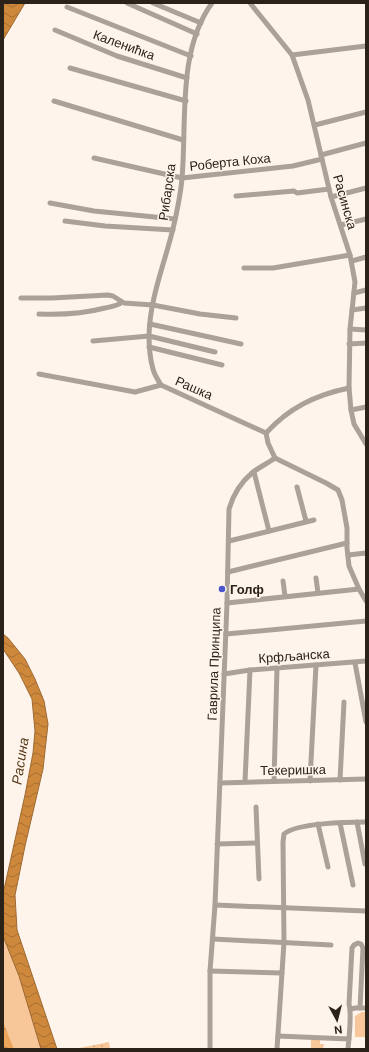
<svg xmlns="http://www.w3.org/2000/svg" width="369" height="1052" font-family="'DM Sans',sans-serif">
<defs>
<pattern id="forest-crowns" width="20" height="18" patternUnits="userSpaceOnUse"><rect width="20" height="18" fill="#eda55b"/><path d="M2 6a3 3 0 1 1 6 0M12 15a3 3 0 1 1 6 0" fill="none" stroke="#c0864a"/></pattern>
<pattern id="park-dots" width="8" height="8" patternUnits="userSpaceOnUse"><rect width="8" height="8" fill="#f7c79a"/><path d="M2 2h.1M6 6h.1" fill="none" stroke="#d4ab84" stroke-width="1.8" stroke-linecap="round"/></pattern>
<pattern id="water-waves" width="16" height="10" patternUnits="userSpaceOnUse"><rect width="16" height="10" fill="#ce883c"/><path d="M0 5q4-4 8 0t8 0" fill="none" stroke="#a76f32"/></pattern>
</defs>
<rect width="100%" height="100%" fill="#fef4eb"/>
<!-- green -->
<g fill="#f7c79a">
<polygon points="3,932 19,976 41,1049 14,1049 3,1021"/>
<polygon points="362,1012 366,1012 366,1037 355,1037 355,1016"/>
<polygon points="311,1040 320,1040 320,1044 324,1044 323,1049 311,1049"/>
</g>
<!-- forest -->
<polygon fill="url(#forest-crowns)" points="3,1021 14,1049 3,1049"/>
<!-- park -->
<polygon fill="url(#park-dots)" points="109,1042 110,1049 75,1049"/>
<!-- water -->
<g fill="url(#water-waves)" stroke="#9d6932">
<polygon points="6,3 25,3 3,40 3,7"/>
<polygon points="3,634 8,638 25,659 35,679 44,701 48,724 43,769 25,846 15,895 17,930 57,1049 41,1049 19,976 3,936 3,894 25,795 33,753 35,731 32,699 19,673 3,649"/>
</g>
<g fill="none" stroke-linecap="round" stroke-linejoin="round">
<!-- street -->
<g stroke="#aba197" stroke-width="5">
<polyline points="127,3 197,34"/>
<polyline points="153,3 201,23"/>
<polyline points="250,3 292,55 308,100 331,197 350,255 355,282 350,329 349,388 351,410 354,424 366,444"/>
<polyline points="67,7 191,56"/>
<polyline points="55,30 117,56 187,78"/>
<polyline points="292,55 366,46"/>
<polyline points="70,68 186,101"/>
<polyline points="54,101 183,140"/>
<polyline points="315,125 366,112"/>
<polyline points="321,155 366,143"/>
<polyline points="94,158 182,178 293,166 322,159"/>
<polyline points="236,196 294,191 297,193 329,189"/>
<polyline points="331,197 366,188"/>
<polyline points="50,203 94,211 175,219"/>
<polyline points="65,221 105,226 173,230"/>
<polyline points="341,225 366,219"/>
<polyline points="352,261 366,257"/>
<polyline points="244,268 273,268 350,255"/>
<polyline points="354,293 366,290"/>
<polyline points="21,298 52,298 108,295 113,296 124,303 153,305 200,314 236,318"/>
<polyline points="352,310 366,308"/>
<path d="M39,314C62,315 82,314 105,308C110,307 118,306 122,302"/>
<polyline points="150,324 241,344"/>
<polyline points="350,329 366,330"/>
<polyline points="93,341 149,336 215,352"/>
<polyline points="349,344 366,343"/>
<polyline points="149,347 222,365"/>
<polyline points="39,374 135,392 161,385 266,433"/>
<path d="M161,385C158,380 154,374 153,369C150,359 149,346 149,335C150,295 167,258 175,220C178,206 181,192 182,178C187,122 177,51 212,3"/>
<polyline points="351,410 366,407"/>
<polyline points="275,458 326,483 338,490 342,500 347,528 347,548 349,566 359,589 366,601"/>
<path d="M275,458L268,443L266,433C289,408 315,395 349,388"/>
<polyline points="254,472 269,531"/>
<polyline points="297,487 306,521"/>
<polyline points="229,541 314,520"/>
<polyline points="348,555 366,553"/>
<polyline points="228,572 347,543"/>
<polyline points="316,578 318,593"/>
<polyline points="283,581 285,596"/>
<polyline points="227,603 359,589"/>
<polyline points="226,634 366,621"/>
<polyline points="355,663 366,722"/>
<polyline points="224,674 250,670 366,661"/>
<polyline points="340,780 344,702"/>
<polyline points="274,781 277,668"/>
<polyline points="310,781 316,665"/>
<polyline points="245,782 250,670"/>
<polyline points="220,783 366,779"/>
<polyline points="256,807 259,879"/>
<polyline points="357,822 365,864"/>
<polyline points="340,823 353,885"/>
<polyline points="318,824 328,867"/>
<polyline points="217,844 257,843"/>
<polyline points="215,905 366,911"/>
<polyline points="213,939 331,945"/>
<polyline points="210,971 282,973"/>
<polyline points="351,1009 355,1008 366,1008"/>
<polyline points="278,1036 349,1039"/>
<path d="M210,1049V971L215,905L227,603L229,509C233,495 241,482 253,472C260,467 268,463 275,458"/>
<path d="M277,1049L284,942L283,842L284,834C296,823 349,822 366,822"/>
<path d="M348,1049C349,1037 352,1015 349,1004L352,948L354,945L358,943L361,944L363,948L360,1008"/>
</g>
</g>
<!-- markers -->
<circle fill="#4d56cc" stroke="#fef4eb" stroke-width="1.5" cx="222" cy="589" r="4"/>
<g text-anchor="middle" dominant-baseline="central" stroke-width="3" stroke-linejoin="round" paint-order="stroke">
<!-- street labels -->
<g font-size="13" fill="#2b2219" stroke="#fef4eb">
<text transform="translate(124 45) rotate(20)">Каленићка</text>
<text transform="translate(230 162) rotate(-6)">Роберта Коха</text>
<text transform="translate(167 192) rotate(-82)">Рибарска</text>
<text transform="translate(345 202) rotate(74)">Расинска</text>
<text transform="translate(194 388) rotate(24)">Рашка</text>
<text transform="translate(294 656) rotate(-4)">Крфљанска</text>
<text transform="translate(214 664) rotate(-88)">Гаврила Принципа</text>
<text transform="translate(293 770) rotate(-1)">Текеришка</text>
</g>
<!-- poi labels -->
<g font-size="13" font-weight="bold" fill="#2b2219" stroke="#fef4eb" text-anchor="start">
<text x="230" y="589">Голф</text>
</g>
<!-- water labels -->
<g font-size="14" font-style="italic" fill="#57391a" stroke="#fef4eb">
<text transform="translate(20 761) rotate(-81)">Расина</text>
</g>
</g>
<!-- border -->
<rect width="369" height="1052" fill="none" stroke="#2b2219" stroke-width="8"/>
<!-- north arrow -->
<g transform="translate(337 1020) rotate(173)" stroke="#fef4eb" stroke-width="3" paint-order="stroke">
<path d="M0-3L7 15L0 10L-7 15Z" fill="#2b2219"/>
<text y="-6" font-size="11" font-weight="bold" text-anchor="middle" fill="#2b2219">N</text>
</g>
</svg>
